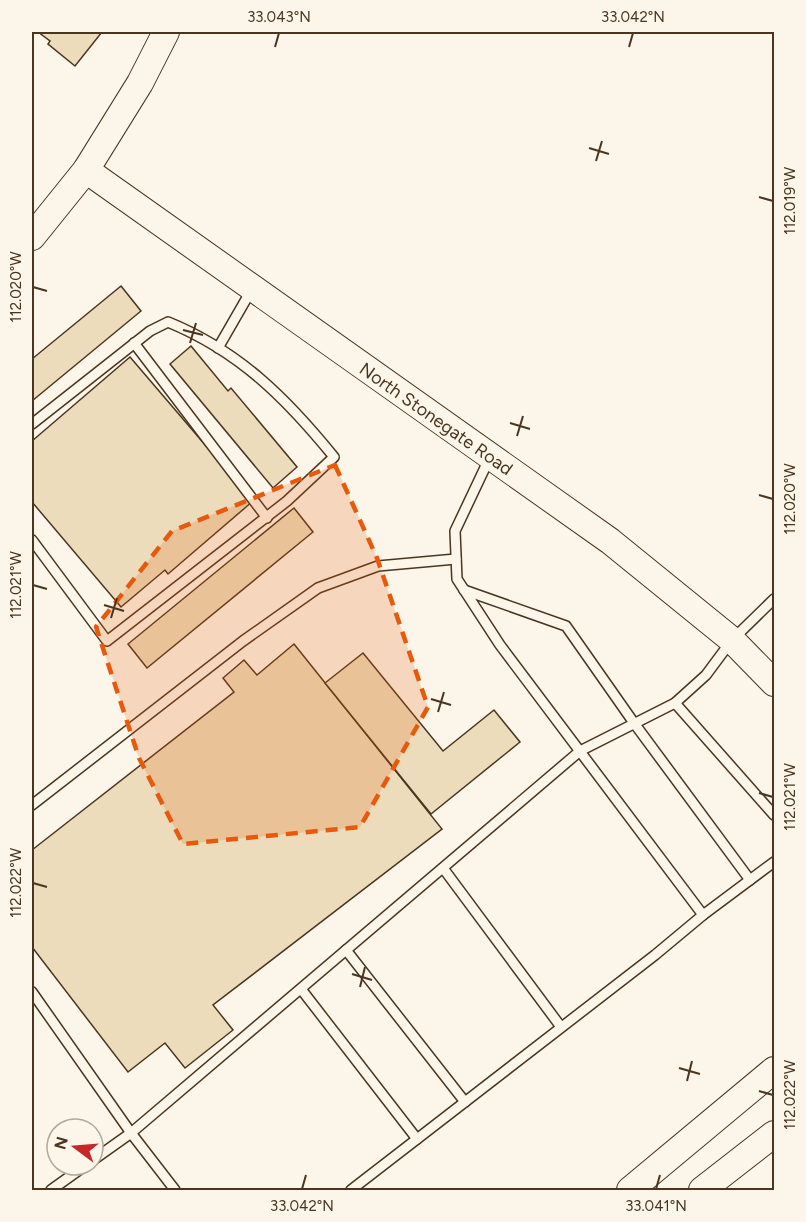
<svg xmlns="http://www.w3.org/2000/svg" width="806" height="1222" font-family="Figtree,sans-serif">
<rect width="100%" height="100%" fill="#fbf6e9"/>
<!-- building -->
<g fill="#ecdcbc" stroke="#4a3520" stroke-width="1.5">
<polygon points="38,32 102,32 75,66 48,44 50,41"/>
<polygon points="121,286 141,311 32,401 32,359"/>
<polygon points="191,346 228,391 231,388 297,467 273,488 170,364"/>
<polygon points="130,357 253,501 168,574 165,570 121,607 32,502 32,441"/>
<polygon points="294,508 313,532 147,668 128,644"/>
<polygon points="294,644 442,829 213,1005 233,1030 185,1068 165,1043 128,1072 32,947 32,850 234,692 223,678 244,660 257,675"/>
<polygon points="363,653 443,751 494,710 520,742 431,814 325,683"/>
</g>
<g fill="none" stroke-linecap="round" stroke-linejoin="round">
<defs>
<g id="lane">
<polyline points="134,343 267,518"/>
<polyline points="218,348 252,289"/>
<path d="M32,424L150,331L168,322C239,351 286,398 334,457L287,501L107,641L32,540"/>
<polyline points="490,457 455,531 457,579 500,645 703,915"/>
<polyline points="464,590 566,626 634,723 750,880"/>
<polyline points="675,703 774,815"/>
<polyline points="32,805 243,641 318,588 378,566 456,559"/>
<polyline points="443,868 561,1027"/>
<polyline points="346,950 465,1102"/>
<polyline points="301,989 417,1139"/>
<polyline points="32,992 131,1133 175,1190"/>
<polyline points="93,1160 131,1133 580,751 675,703 706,675 732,640 774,599"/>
<polyline points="51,1190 86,1165"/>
<polyline points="351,1190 655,955 703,915 774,862"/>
</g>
<g id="secondary">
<polyline points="86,170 610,541 732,640 774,683"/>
<polyline points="32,237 86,170 140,83 166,32"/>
<polyline points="630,1190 774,1070"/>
<polyline points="702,1190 774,1134"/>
</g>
</defs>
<!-- lane casing -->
<use href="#lane" stroke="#4a3520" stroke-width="12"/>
<!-- secondary casing -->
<use href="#secondary" stroke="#4a3520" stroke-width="28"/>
<!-- lane -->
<use href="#lane" stroke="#fbf6e9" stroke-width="9"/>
<!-- secondary -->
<use href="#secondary" stroke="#fbf6e9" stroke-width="26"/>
</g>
<!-- marked area -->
<path fill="#e8590c" fill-opacity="0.2" stroke="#e8590c" stroke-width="4.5" stroke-dasharray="12 8" stroke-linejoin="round" d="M335,465L377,558L428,707L360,827L183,844L139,758L96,627L172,531Z"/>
<!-- ticks -->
<path fill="none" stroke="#4a3520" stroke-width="2" d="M275,47L279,33M629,47L633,33M589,148L609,154M596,161L602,141M759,197L773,201M33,287L47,291M183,330L203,335M190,343L196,323M510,423L530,429M517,436L523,416M759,495L773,499M33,585L47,589M104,605L124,611M111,618L117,598M431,699L451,705M438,712L444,692M759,793L773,797M33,883L47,887M352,974L372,980M360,987L365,967M679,1068L700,1074M687,1081L692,1061M759,1091L773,1095M302,1189L306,1175M656,1189L660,1175"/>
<g text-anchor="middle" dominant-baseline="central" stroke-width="4.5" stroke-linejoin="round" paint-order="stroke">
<!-- street labels -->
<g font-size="18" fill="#4a3520" stroke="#fbf6e9">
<text transform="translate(436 419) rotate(35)">North Stonegate Road</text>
</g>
</g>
<!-- border -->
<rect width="806" height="1222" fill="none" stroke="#fbf6e9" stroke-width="66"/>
<!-- north arrow -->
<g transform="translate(75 1147) rotate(286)"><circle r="28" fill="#fbf6e9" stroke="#b4a999" stroke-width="1.5"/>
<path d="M0-4.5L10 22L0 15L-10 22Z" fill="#c62828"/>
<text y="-9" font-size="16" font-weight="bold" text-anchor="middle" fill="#4a3520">N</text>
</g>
<rect x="33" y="33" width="740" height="1156" fill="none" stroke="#4a3520" stroke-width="2"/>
<g font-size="15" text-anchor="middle" fill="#4a3520">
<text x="279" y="22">33.043°N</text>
<text x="633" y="22">33.042°N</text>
<text transform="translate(790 201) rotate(-90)" y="5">112.019°W</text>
<text transform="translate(16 287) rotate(-90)" y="5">112.020°W</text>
<text transform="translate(790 499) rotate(-90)" y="5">112.020°W</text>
<text transform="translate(16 585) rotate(-90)" y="5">112.021°W</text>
<text transform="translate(790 797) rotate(-90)" y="5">112.021°W</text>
<text transform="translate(16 883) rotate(-90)" y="5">112.022°W</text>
<text transform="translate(790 1095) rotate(-90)" y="5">112.022°W</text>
<text x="302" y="1211">33.042°N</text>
<text x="656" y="1211">33.041°N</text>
</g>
</svg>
